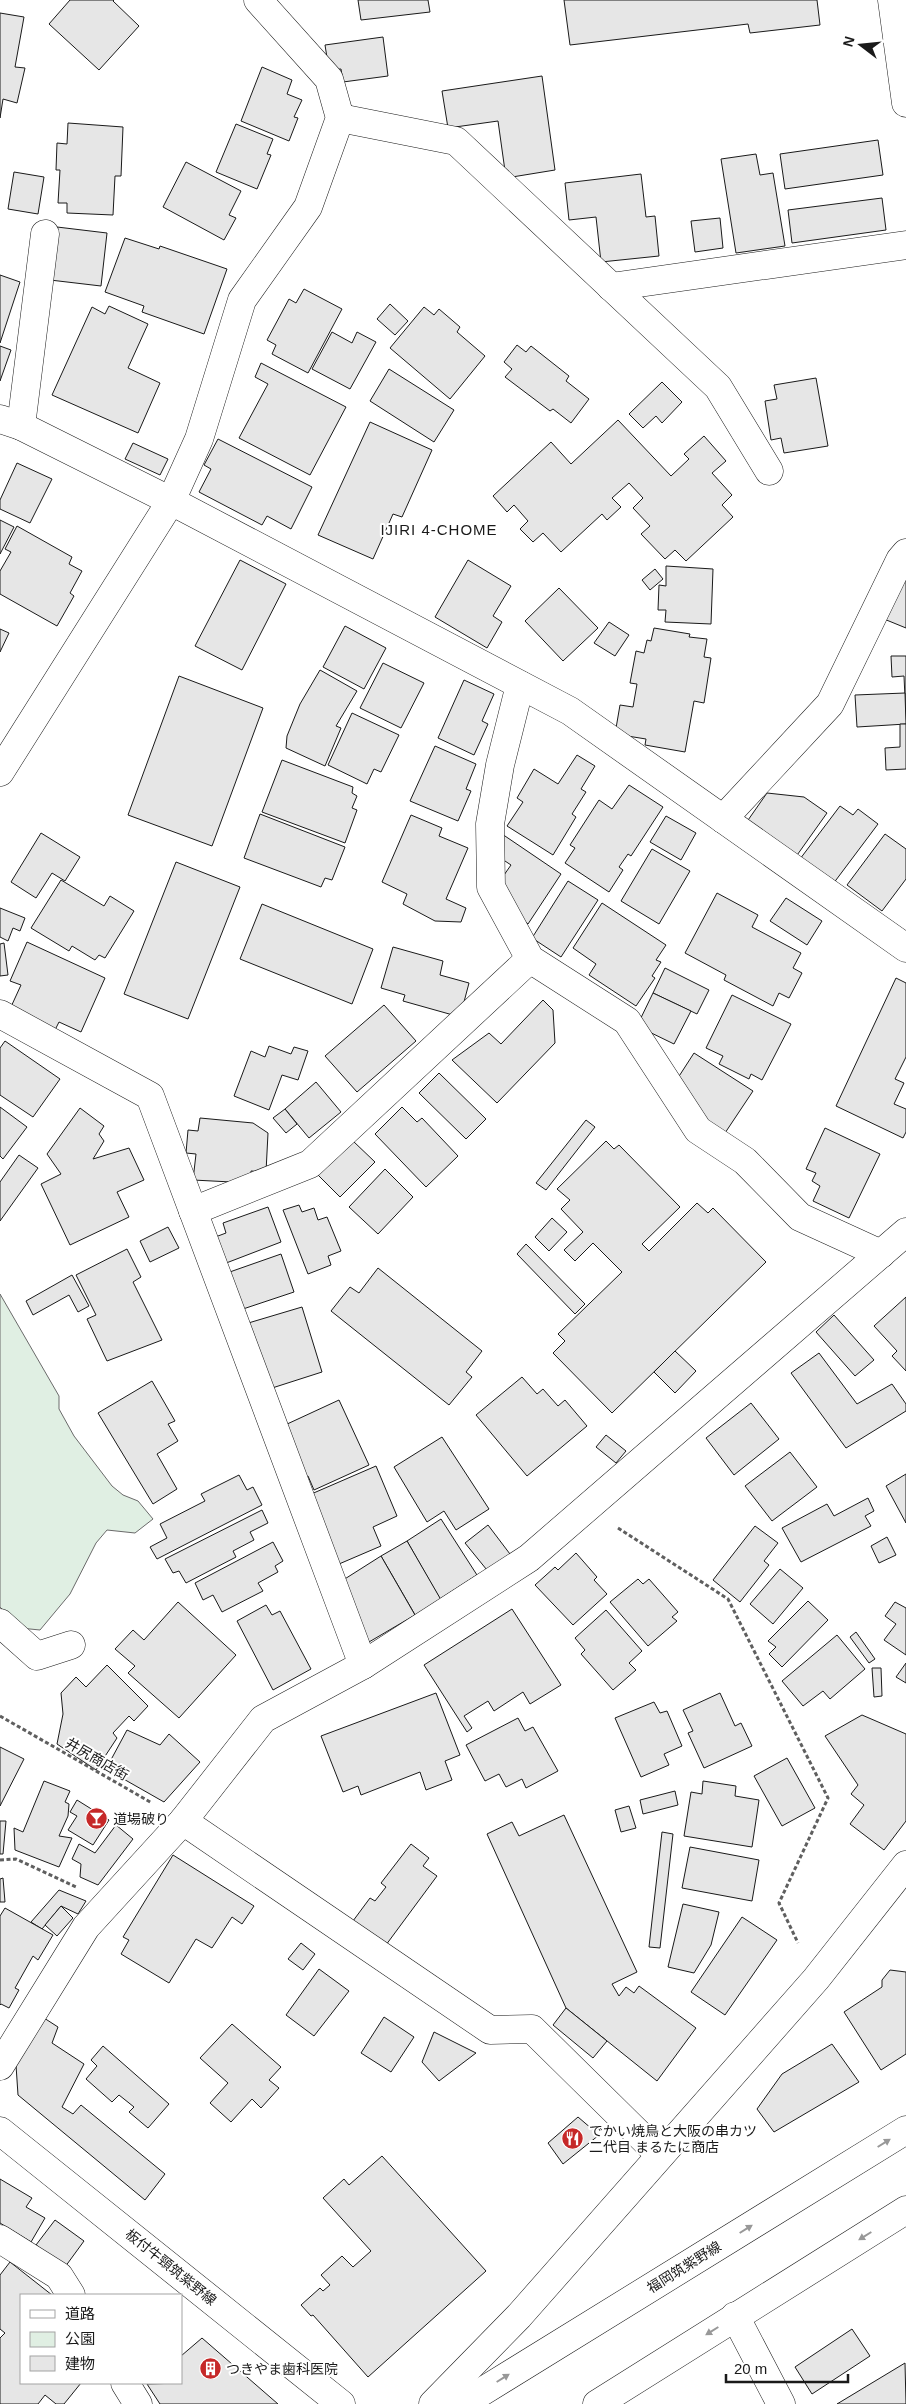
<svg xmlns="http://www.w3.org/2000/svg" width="906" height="2404" font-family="Arial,'Noto Sans JP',sans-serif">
<rect width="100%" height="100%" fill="#fff"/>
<!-- green -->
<polygon fill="#e0efe3" stroke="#6a6a6a" points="0,1294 59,1396 59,1409 74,1436 112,1486 123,1495 138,1501 153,1519 135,1533 107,1530 96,1543 70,1594 40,1630 20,1628 0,1607"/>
<!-- building -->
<g fill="#e6e6e6" stroke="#1a1a1a">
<polygon points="70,0 114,0 113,1 139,26 99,70 49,24"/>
<polygon points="358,0 428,0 430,12 361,20"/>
<polygon points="564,0 817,0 820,25 750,33 748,24 570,45"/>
<polygon points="0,13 24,17 15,67 25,68 17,103 3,99 0,118"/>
<polygon points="383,37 388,76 343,82 341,69 329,70 325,45"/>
<polygon points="262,67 292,80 287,94 302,100 294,117 298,118 289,141 241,121"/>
<polygon points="542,76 555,170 506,178 498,121 448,128 442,91"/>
<polygon points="68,123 123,127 121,176 115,176 113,215 67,213 67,203 58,203 60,170 56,170 57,143 67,144"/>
<polygon points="236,124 273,139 267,154 271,155 257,189 216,172"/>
<polygon points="878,140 883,175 785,189 780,154"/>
<polygon points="756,154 760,175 773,173 785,246 736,253 721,159"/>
<polygon points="186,162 241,191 229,215 236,218 224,240 163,207"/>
<polygon points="14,172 44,177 38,214 8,209"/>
<polygon points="641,174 646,217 655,216 659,256 601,262 596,217 569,220 565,183"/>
<polygon points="882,198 886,230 792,243 788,210"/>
<polygon points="720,218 723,248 695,252 691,221"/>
<polygon points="57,227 107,233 101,286 50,280"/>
<polygon points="125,238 159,249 160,246 227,269 204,334 142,312 144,306 105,292"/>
<polygon points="0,275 20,282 0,343"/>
<polygon points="304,289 342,309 308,373 272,354 276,345 267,340 289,299 296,303"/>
<polygon points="390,304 408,321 395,335 377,319"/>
<polygon points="109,306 148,324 128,368 160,383 138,433 52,395 92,307 105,314"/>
<polygon points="424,307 434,315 439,309 460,327 457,332 485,356 450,399 390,348"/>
<polygon points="332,332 352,343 357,332 376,342 350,389 312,369"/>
<polygon points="517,345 526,352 531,346 569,376 566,381 589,399 571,423 553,409 550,411 505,377 512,369 504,362"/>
<polygon points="0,346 11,350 0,381"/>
<polygon points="261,363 346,407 310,475 239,438 268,384 255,377"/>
<polygon points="389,369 454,410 434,442 370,401"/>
<polygon points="816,378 828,446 784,453 781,438 771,440 765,401 777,399 774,385"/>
<polygon points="662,382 682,402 662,423 656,416 643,428 629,414"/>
<polygon points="618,420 671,476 689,459 684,454 704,436 726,461 712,473 732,495 722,505 733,517 686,561 675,550 665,559 641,534 650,526 633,508 643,498 629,483 612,498 621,507 607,520 602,514 561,552 543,533 533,542 520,529 528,521 514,505 507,512 493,496 551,442 571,464"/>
<polygon points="370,422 432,450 402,517 393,514 373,559 318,535"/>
<polygon points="218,439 312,487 291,529 267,516 262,525 199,492 211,469 204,465"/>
<polygon points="133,443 168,459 160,475 125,459"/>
<polygon points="17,463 52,479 30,523 0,509 0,500"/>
<polygon points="0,520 14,527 0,554"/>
<polygon points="17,526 72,557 69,564 82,571 70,593 74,596 57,626 0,594 0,571 11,552 5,549"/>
<polygon points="240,560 286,584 242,670 195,646"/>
<polygon points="468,560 511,586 493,616 502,622 487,648 435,617"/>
<polygon points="666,566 713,569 711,624 665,622 666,610 658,610 659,585 666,586"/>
<polygon points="655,569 663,579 650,590 642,580"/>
<polygon points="906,578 906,628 884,619"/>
<polygon points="559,588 598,628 563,661 525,621"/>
<polygon points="609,622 629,635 615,656 594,643"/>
<polygon points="345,626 386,648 364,689 323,667"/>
<polygon points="654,628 690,634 689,637 707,639 704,657 711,658 704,703 694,701 685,752 645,745 646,739 615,734 620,705 633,707 637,684 630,683 636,651 644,653 647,640 651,641"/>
<polygon points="0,629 9,633 0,652"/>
<polygon points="891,656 906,656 906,720 904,676 892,677"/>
<polygon points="383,663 424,683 401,728 360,708"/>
<polygon points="320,670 357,691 336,726 341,728 325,766 286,748 287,736 300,704"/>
<polygon points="179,676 263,708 212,846 128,815"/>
<polygon points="464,680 494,694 482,721 488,724 474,755 438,738"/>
<polygon points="905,693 906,724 857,727 855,695"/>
<polygon points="352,713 399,735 381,772 374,769 367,784 328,765"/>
<polygon points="900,724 906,724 906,769 886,770 885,748 900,747"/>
<polygon points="435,746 476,764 466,789 471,791 458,821 410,801"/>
<polygon points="577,755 595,766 581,789 586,792 572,814 576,817 553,855 507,826 523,802 517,798 534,769 558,784"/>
<polygon points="282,760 353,787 352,793 357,796 352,808 357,810 345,843 262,812"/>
<polygon points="629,785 663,807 631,856 628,854 619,867 623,870 609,892 565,863 575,848 570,845 599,800 612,809"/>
<polygon points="767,793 804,797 827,813 795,858 746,823"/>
<polygon points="840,806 853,815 858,809 878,824 833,884 800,859"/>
<polygon points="260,814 345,847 332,880 325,878 321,887 244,858"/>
<polygon points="411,815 442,828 439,836 468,848 446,899 466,908 461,922 435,921 403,904 407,894 382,882"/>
<polygon points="666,816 696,833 681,860 650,842"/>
<polygon points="41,833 80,857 65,881 52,873 36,898 11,882"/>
<polygon points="502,834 561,874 528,924 502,905 497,885 511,865 490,851"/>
<polygon points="885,834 906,849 906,879 882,911 847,885"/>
<polygon points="652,849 690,871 659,924 621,901"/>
<polygon points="176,862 240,887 188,1019 124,994"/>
<polygon points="61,880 104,906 110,896 134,911 105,958 99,955 95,960 72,946 69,951 31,928"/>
<polygon points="568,881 598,900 561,957 532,938"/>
<polygon points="717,893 758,915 752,927 801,953 793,968 802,973 789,998 779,993 773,1006 724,980 726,975 685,953"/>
<polygon points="786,898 822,921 807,945 770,921"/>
<polygon points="602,903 666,945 656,960 661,962 652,976 655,978 636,1006 589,975 596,964 573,948"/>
<polygon points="262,904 373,949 352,1004 240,959"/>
<polygon points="0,908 25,918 20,931 13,928 8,941 0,937"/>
<polygon points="27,942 105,978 81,1032 59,1022 55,1030 10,1009 21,985 10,981"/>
<polygon points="4,943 8,975 0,976 0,944"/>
<polygon points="393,947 443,961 440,975 469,983 460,1017 403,1001 405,995 381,988"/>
<polygon points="665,968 709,990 697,1014 653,993"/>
<polygon points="896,978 906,983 906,1057 895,1079 904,1083 894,1104 906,1109 906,1132 903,1138 836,1106"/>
<polygon points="653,993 691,1011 674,1044 637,1026"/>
<polygon points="732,995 791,1024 762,1080 751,1074 749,1079 719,1064 723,1056 706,1048"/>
<polygon points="543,1000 553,1010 555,1043 497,1103 452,1060 489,1033 501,1044"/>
<polygon points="384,1005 416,1041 357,1092 325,1056"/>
<polygon points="5,1041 60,1079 33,1117 0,1095 0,1048"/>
<polygon points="269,1046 291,1054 294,1047 308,1051 298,1080 282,1075 269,1110 234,1096 251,1051 265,1057"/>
<polygon points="694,1053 753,1091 725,1133 692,1111 674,1084"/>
<polygon points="439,1073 486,1119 466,1139 419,1093"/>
<polygon points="316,1082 341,1112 309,1138 285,1109"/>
<polygon points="0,1107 27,1127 3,1159 0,1156"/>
<polygon points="402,1107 417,1122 422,1118 458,1156 426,1187 375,1134"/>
<polygon points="80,1108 104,1126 99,1134 104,1141 93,1159 129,1148 144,1180 117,1192 129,1217 70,1245 41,1184 61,1174 47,1154"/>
<polygon points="285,1109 297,1124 286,1133 273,1118"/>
<polygon points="200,1118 253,1123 268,1133 266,1172 251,1171 251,1183 193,1180 196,1154 186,1153 188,1130 198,1131"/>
<polygon points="586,1120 595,1127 546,1190 536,1183"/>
<polygon points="825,1128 880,1154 849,1218 813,1201 820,1186 812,1181 816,1173 806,1169"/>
<polygon points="353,1141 375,1162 340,1197 318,1175"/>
<polygon points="606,1141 614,1149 619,1145 680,1207 642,1244 649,1251 697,1203 708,1213 713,1208 766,1262 612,1413 553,1353 565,1341 558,1334 622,1272 593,1243 575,1261 564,1250 583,1232 561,1209 570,1200 557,1189"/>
<polygon points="19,1155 38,1168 0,1221 0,1182"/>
<polygon points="385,1169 413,1197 378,1234 349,1207"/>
<polygon points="299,1205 302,1212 314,1208 318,1220 327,1217 341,1251 328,1256 331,1265 308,1274 283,1210"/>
<polygon points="268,1207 281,1242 221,1265 210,1239 226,1233 223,1223"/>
<polygon points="552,1218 567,1232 549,1251 535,1237"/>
<polygon points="168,1227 179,1248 150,1262 140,1241"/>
<polygon points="526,1244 585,1304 575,1314 517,1254"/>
<polygon points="127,1249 141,1277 133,1282 162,1340 107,1361 87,1319 96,1315 76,1275"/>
<polygon points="281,1254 294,1292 237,1311 224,1274"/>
<polygon points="378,1268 482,1351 466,1372 472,1377 449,1405 331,1311 350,1287 359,1293"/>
<polygon points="72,1275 89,1306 78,1312 69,1295 33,1315 26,1301"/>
<polygon points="906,1297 906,1371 892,1356 897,1351 874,1326"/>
<polygon points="302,1307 322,1372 269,1389 245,1324"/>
<polygon points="834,1315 874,1360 855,1376 816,1332"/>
<polygon points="675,1351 696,1371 675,1393 654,1372"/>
<polygon points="819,1353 857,1404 892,1384 906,1404 906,1411 846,1448 791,1373"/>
<polygon points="522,1377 537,1394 543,1389 558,1406 565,1400 587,1426 527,1476 476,1415"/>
<polygon points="152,1381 175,1421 168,1424 178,1441 157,1454 177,1489 153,1504 98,1413"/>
<polygon points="339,1400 369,1465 314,1490 308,1476 302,1480 285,1425"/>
<polygon points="751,1403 779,1439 734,1475 706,1438"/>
<polygon points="606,1435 626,1451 616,1463 596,1447"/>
<polygon points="442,1437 489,1509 456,1530 444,1511 427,1522 394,1467"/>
<polygon points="790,1452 817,1487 772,1521 745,1486"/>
<polygon points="376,1466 397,1516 373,1527 381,1546 332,1567 309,1495"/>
<polygon points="906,1474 906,1523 886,1486"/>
<polygon points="239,1475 247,1490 253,1487 262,1505 157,1559 150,1547 167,1538 160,1524 205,1501 201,1494"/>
<polygon points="868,1498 874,1511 865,1516 871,1526 801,1562 782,1528 827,1504 834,1516"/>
<polygon points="262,1510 268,1523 250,1532 254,1540 233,1551 236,1557 186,1583 179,1571 173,1573 165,1559"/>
<polygon points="441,1519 477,1575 440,1599 407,1541"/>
<polygon points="488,1525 513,1558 491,1575 465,1543"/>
<polygon points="755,1526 778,1543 764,1561 769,1565 740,1602 713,1580"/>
<polygon points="887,1537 896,1555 879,1563 871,1546"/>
<polygon points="407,1541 444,1605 418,1620 381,1556"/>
<polygon points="273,1542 283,1561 275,1566 278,1572 258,1583 263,1591 222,1612 213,1595 203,1600 195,1583"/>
<polygon points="576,1553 597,1577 594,1580 607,1594 573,1625 535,1585 555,1567 558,1570"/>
<polygon points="381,1556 415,1615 369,1642 340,1582"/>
<polygon points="780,1569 803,1588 773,1624 750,1604"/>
<polygon points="638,1579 643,1584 649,1579 678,1612 672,1617 677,1621 648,1646 610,1602"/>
<polygon points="808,1601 828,1620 782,1667 769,1654 776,1647 768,1641"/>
<polygon points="178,1602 236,1655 179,1718 128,1673 135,1666 115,1649 133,1630 144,1640"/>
<polygon points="895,1602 906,1608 906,1655 884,1640 896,1624 885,1616"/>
<polygon points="266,1605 272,1615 280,1611 311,1669 273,1690 237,1621"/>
<polygon points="512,1609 561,1685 530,1704 523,1692 494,1711 488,1701 464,1716 472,1728 467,1732 424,1665"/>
<polygon points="606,1610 642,1651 629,1663 636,1670 613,1690 581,1654 585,1650 575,1638"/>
<polygon points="856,1632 875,1659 869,1663 850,1637"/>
<polygon points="837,1635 865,1669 830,1699 823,1691 803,1706 782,1681"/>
<polygon points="906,1663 906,1683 896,1677"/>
<polygon points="107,1665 148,1706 134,1721 129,1716 113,1733 117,1738 96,1770 57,1744 63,1714 61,1693 76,1677 86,1687"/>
<polygon points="872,1668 881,1668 882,1696 874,1697"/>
<polygon points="436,1693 460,1755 445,1761 452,1780 426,1790 420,1772 361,1795 358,1786 343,1792 321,1736"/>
<polygon points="720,1693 735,1726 741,1723 752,1746 704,1768 688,1733 693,1731 683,1710"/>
<polygon points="654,1702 660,1713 667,1711 682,1746 664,1754 669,1765 641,1777 615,1718"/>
<polygon points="862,1715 906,1734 906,1821 884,1850 850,1824 864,1805 851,1794 858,1785 825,1736"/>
<polygon points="518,1718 525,1731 533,1727 558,1771 526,1788 522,1779 506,1787 499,1774 485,1781 466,1745"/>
<polygon points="127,1730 160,1745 169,1734 200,1762 164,1802 106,1769"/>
<polygon points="0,1747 24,1759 0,1806"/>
<polygon points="787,1758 815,1808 782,1826 754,1776"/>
<polygon points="44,1781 70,1791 65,1802 69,1804 68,1816 59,1836 72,1838 59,1867 15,1850 14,1828 23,1832"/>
<polygon points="703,1781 736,1786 735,1796 759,1800 752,1847 684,1836 691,1792 702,1794"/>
<polygon points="675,1791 678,1805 643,1814 640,1800"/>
<polygon points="77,1800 109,1820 93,1845 68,1830 77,1816 70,1812"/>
<polygon points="629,1806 636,1828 621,1832 615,1810"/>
<polygon points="564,1815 637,1972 612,1984 619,1996 626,1987 634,1993 639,1986 696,2028 657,2081 566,2008 487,1834 512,1822 519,1836"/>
<polygon points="0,1821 6,1821 3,1854 0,1854"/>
<polygon points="116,1825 133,1839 98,1885 80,1877 81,1864 72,1859 79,1844 95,1853"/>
<polygon points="662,1832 673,1834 660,1948 649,1947"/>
<polygon points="411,1844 429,1858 423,1866 437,1876 383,1949 350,1925 370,1898 375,1901 386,1887 381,1883"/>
<polygon points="690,1847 759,1860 752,1901 682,1888"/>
<polygon points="173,1855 254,1906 242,1924 232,1917 212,1948 196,1939 169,1983 121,1954 129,1940 123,1937"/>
<polygon points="3,1878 5,1902 0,1902 0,1879"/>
<polygon points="59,1890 86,1901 78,1914 61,1906 42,1929 31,1922"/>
<polygon points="683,1904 719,1912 711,1945 694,1973 668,1967"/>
<polygon points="61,1906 73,1918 57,1936 45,1925"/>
<polygon points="5,1908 53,1935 38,1960 33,1956 15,1988 19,1990 9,2008 1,2004 0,2005 0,1916"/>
<polygon points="742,1917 777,1940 725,2015 691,1992"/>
<polygon points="301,1943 315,1954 303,1970 288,1959"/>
<polygon points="319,1969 349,1991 314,2036 286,2015"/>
<polygon points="890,1970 906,1972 906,2054 881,2070 844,2012 882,1987 882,1980"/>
<polygon points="566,2008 607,2041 593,2058 553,2025"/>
<polygon points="384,2017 414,2037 391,2072 361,2053"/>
<polygon points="44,2018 58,2027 52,2043 84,2064 62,2107 73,2114 81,2105 165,2174 145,2200 18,2095 16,2065"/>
<polygon points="232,2024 281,2067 269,2080 279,2088 261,2108 252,2099 231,2122 210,2103 228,2083 200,2058"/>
<polygon points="434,2032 476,2053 439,2081 422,2062"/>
<polygon points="832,2044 859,2082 774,2132 757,2109 782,2074"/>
<polygon points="103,2046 169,2104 148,2128 129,2112 134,2107 119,2095 112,2102 86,2079 97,2066 91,2060"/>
<polygon points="578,2117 599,2135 563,2164 548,2143"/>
<polygon points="382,2156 486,2271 368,2377 313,2315 311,2316 301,2305 320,2288 323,2291 330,2285 321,2275 342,2256 353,2267 371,2251 323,2198 344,2179 349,2185"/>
<polygon points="0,2179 32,2198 26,2207 45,2218 31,2242 0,2223"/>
<polygon points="55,2220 84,2241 65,2267 36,2245"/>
<polygon points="10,2262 52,2295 21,2295 21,2383 81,2383 64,2404 56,2404 45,2395 38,2404 0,2404 0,2338 5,2333 0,2329 0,2275"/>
<polygon points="852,2329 870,2356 812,2394 795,2367"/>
<polygon points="202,2338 278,2404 160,2404 147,2384 181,2383 181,2356"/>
<polygon points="905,2363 906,2404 837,2404"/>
</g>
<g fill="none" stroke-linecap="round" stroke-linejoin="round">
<defs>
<g id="minor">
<polyline points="892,0 906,103"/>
<polyline points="340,118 456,141 718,387 769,471"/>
<polyline points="611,287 906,245"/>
<polyline points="0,419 21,426 171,501 570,711 906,948"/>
<polyline points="21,426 45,234"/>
<polyline points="520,685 500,765 490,824 491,887 530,959 627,1021 698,1130 745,1161 800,1217 881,1254"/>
<polyline points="0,772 171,501 199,439 242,300 308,207 340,118 329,79 258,0"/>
<polyline points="723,819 830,704 900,560 906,553"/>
<polyline points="0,1014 150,1096 363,1665"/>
<polyline points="193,1211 310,1164 530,959"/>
<polyline points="0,1623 37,1656 71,1645"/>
<polyline points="183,1821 490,2030 532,2029 660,2155"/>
<polyline points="0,2066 86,1927 183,1821 263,1719 363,1665 529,1558 906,1232"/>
<polyline points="0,2239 59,2276 71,2295"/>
<polyline points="735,2316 781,2404"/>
<polyline points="125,2383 138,2404"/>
<polyline points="433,2404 519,2316 816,1979 906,1865"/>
</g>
<g id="major">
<polyline points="0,2131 341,2404"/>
<polyline points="462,2404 906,2130"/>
<polyline points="597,2404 906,2210"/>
</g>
</defs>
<!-- minor casing -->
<use href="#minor" stroke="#1a1a1a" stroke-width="29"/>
<!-- major casing -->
<use href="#major" stroke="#1a1a1a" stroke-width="29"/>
<!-- path -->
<g stroke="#5f5f5f" stroke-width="3" stroke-dasharray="4 2.5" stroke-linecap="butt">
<polyline points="618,1528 728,1599 828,1798 779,1903 798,1943"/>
<polyline points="0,1716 152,1803"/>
<polyline points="0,1860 16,1859 76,1887"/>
</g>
<!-- minor -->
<use href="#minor" stroke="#fff" stroke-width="28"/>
<!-- major -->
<use href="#major" stroke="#fff" stroke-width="28"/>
</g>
<!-- one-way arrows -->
<defs><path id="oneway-solid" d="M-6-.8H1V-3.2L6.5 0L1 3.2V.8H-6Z" transform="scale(1.25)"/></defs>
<g fill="#989898">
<use href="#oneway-solid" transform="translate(884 2143) rotate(-32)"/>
<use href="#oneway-solid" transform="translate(746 2229) rotate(-32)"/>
<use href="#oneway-solid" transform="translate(865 2236) rotate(148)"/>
<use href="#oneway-solid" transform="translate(712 2331) rotate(148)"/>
<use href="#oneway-solid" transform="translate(503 2378) rotate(-32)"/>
</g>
<!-- icons -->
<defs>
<symbol id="bar-disc" viewBox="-11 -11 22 22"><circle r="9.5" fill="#c62828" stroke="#fff"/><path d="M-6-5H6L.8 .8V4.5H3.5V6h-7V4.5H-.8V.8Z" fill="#fff"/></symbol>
<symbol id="restaurant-disc" viewBox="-11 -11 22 22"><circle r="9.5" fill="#c62828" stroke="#fff"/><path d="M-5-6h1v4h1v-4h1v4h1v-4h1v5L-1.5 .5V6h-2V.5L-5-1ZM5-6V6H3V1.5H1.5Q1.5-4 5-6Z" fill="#fff"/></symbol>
<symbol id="building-disc" viewBox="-11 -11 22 22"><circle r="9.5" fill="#c62828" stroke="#fff"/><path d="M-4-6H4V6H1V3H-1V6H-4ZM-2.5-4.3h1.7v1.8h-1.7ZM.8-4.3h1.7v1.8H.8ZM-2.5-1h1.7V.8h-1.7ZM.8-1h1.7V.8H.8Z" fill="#fff"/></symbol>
</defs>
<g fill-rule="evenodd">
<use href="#bar-disc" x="84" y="1806" width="25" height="25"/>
<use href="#restaurant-disc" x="560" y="2126" width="25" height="25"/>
<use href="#building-disc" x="198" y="2356" width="25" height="25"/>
</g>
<g text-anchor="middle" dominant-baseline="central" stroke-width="4" stroke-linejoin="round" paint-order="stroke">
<!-- street labels -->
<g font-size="14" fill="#1a1a1a" stroke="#fff">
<text transform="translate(97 1759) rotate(30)">井尻商店街</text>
<text transform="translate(171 2267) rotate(39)">板付牛頸筑紫野線</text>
<text transform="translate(684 2267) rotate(-32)">福岡筑紫野線</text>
</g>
<!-- poi labels -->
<g font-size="14" fill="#1a1a1a" stroke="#fff" text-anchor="start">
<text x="113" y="1819">道場破り</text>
<text x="589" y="2131">でかい焼鳥と大阪の串カツ<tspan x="589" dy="16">二代目 まるたに商店</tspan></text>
<text x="226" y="2369">つきやま歯科医院</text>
</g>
<!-- neighbourhood labels -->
<g font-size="15" letter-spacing="1" fill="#1a1a1a" stroke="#fff">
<text x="439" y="529">IJIRI 4-CHOME</text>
</g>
</g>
<!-- legend -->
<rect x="20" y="2294" width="162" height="90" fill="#ffffff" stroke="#a3a3a3"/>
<rect x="30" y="2310" width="25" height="8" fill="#ffffff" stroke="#a3a3a3"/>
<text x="65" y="2319" font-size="15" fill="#1a1a1a">道路</text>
<rect x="30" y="2332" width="25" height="15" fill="#e0efe3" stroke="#a3a3a3"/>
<text x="65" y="2344" font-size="15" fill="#1a1a1a">公園</text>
<rect x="30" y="2356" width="25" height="15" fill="#e6e6e6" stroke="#a3a3a3"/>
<text x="65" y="2369" font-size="15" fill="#1a1a1a">建物</text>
<!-- north arrow -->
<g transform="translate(861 45) rotate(286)" stroke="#ffffff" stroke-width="4" paint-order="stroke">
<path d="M0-4L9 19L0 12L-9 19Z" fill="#1a1a1a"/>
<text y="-8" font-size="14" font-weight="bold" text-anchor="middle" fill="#1a1a1a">N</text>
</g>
<!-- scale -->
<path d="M726 2374v8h122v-8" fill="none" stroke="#1a1a1a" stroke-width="2.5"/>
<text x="734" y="2374" font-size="15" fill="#1a1a1a" stroke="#ffffff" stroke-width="4" paint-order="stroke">20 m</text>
</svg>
